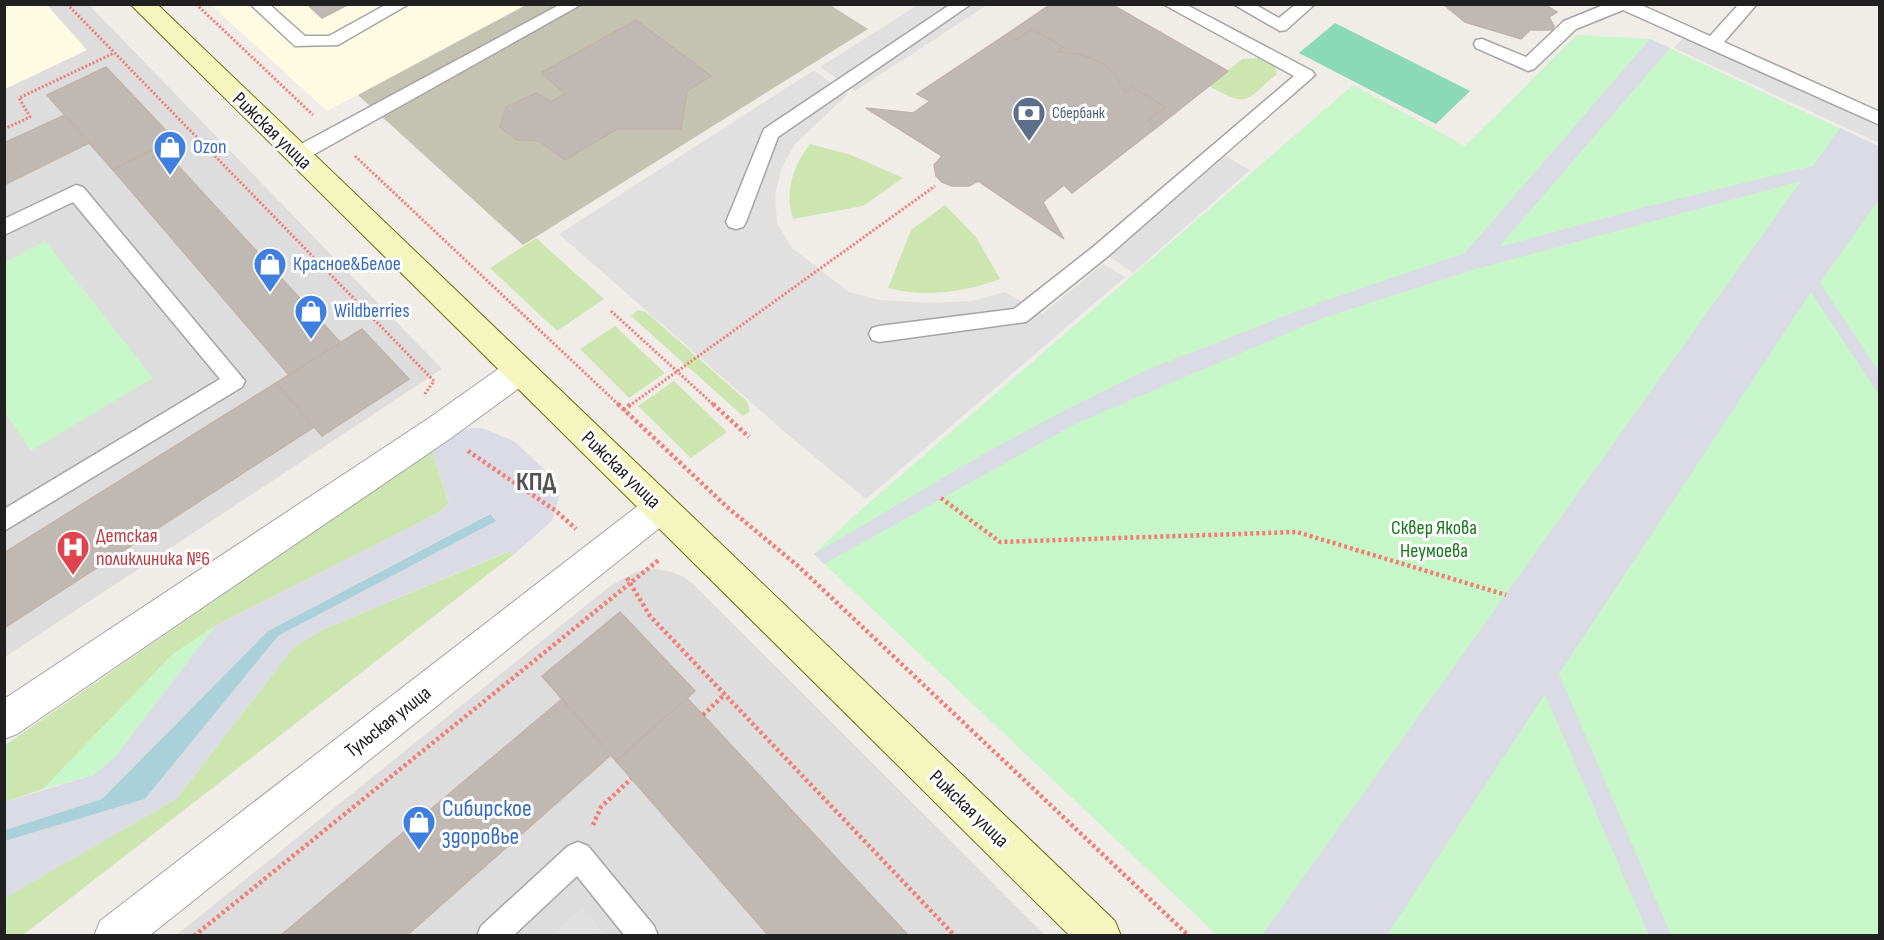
<svg xmlns="http://www.w3.org/2000/svg" width="1884" height="940" font-family="'Sofia Sans Condensed',sans-serif">
<rect width="100%" height="100%" fill="#f0ece7"/>
<!-- residential -->
<g fill="#dedddd">
<polygon points="5,5 89,5 442,369 5,657"/>
<polygon points="654,569 669,571 682,576 693,584 1045,935 175,936 610,586 638,571"/>
</g>
<!-- education -->
<g fill="#fdfce2">
<polygon points="4,5 47,5 87,50 5,89"/>
<polygon points="211,5 526,5 327,111"/>
</g>
<!-- construction -->
<polygon fill="#c4c3b2" points="526,5 830,5 868,29 523,245 358,95"/>
<!-- grass -->
<g fill="#cde6b0">
<path d="M1259,58L1275,67L1277,74C1244,102 1249,108 1209,86L1242,59Z"/>
<path d="M810,144L851,155L903,178L863,206L793,219C784,192 793,166 810,144Z"/>
<path d="M945,205L976,237L1000,279C965,292 925,298 888,288L911,230Z"/>
<polygon points="536,238 604,299 557,331 490,268"/>
<polygon points="638,310 646,312 747,401 750,411 743,416 631,316"/>
<polygon points="615,326 665,373 629,398 580,349"/>
<polygon points="674,381 727,432 691,458 638,406"/>
<polygon points="432,451 449,503 440,512 215,626 172,655 43,789 5,802 4,746"/>
<polygon points="510,551 513,555 23,935 5,935 4,898 176,799 293,648 324,629"/>
</g>
<!-- park -->
<g fill="#c7f6c9">
<polygon points="1577,35 1650,39 1879,147 1879,935 1217,935 814,554 855,515 1353,85 1465,146"/>
<polygon points="45,241 153,378 31,451 5,413 5,262"/>
<polygon points="215,626 116,756 94,775 43,789 172,655"/>
</g>
<!-- pitch -->
<polygon fill="#8ad9b7" points="1335,23 1470,91 1436,124 1299,53"/>
<!-- parking -->
<g fill="#e0e0e0">
<polygon points="918,5 987,5 855,91 820,67"/>
<polygon points="1685,36 1879,124 1879,143 1674,48"/>
<polygon points="814,70 847,95 795,144 781,169 775,196 777,223 792,248 849,292 880,300 929,303 972,301 1005,292 1042,314 1103,264 1125,277 866,499 787,434 559,234"/>
<polygon points="1224,155 1250,170 1133,273 1108,255"/>
<polygon points="582,907 605,935 552,935"/>
</g>
<!-- plaza -->
<g fill="#dbdbe5">
<polygon points="1650,39 1670,48 1499,247 1649,206 1813,166 1840,128 1880,147 1879,199 1820,283 1879,372 1879,395 1811,292 1559,674 1671,935 1649,935 1545,694 1387,935 1262,935 1801,181 1476,269 1325,317 1077,423 824,564 814,554 980,456 1065,410 1149,369 1316,304 1465,253"/>
<polygon points="469,428 482,428 514,441 550,475 559,496 552,521 513,555 509,551 324,629 293,648 176,799 5,898 5,841 145,799 278,636 495,521 489,514 268,631 102,799 5,830 4,802 94,775 116,756 215,626 440,512 449,502 432,451 458,433"/>
</g>
<!-- water -->
<polygon fill="#aad1da" points="490,514 496,521 278,636 145,799 5,841 5,830 102,799 268,631"/>
<!-- building -->
<g fill="#c0b8b3" stroke="#c0b3aa" stroke-width="1.5">
<polygon points="307,4 349,4 322,18"/>
<polygon points="1051,4 1111,4 1228,71 1156,128 1148,120 1165,107 1132,87 1125,92 1116,75 1102,63 1082,55 1058,52 1063,47 1032,29 1017,40 1007,34"/>
<polygon points="1443,4 1544,4 1557,12 1549,17 1554,26 1552,30 1530,30 1521,39 1465,22"/>
<polygon points="636,20 711,76 687,91 681,129 617,129 565,160 539,141 517,140 500,127 506,107 536,93 551,102 565,94 541,73"/>
<polygon points="1032,29 1063,47 1058,52 1082,55 1102,63 1116,75 1125,92 1132,87 1165,107 1148,120 1156,128 1072,193 1064,185 1043,202 1064,239 978,181 969,186 952,186 942,182 936,176 934,165 942,156 866,108 913,113 930,101 917,94 1007,34 1017,40"/>
<polygon points="106,67 174,139 113,170 47,95"/>
<polygon points="65,115 89,143 4,185 4,143"/>
<polygon points="160,146 341,343 289,375 113,170"/>
<polygon points="362,329 409,379 322,436 276,383"/>
<polygon points="276,383 314,427 4,628 4,553"/>
<polygon points="620,612 695,691 616,761 542,676"/>
<polygon points="687,698 703,715 909,936 769,936 616,761"/>
<polygon points="562,699 611,755 406,936 280,936"/>
</g>
<g fill="none" stroke-linecap="round" stroke-linejoin="round">
<defs>
<g id="lane">
<polygon points="250,4 269,4 305,36 329,36 387,4 409,4 338,45 295,46"/>
<polygon points="561,4 582,4 304,160 297,161 290,160 288,155 290,150"/>
<polygon points="951,4 971,4 778,137 746,222 743,227 736,229 729,227 726,222 764,129"/>
<polygon points="1163,4 1185,4 1312,71 1315,75 1107,257 1026,322 879,342 872,340 869,334 872,328 879,326 1014,309 1093,247 1294,76"/>
<polygon points="1233,4 1254,4 1279,18 1296,4 1315,4 1286,30 1280,31"/>
<polygon points="1606,4 1639,4 1710,36 1739,4 1757,4 1724,42 1880,112 1880,125 1623,10 1576,29 1534,69 1528,71 1476,48 1474,44 1476,40 1482,39 1526,57 1564,21"/>
<polygon points="76,185 83,187 245,381 242,387 4,531 4,509 220,379 73,202 4,235 4,219"/>
<polygon points="578,842 588,846 654,926 658,936 625,936 577,876 513,936 477,936 481,926 568,846"/>
</g>
<g id="street">
<polygon points="519,358 530,362 535,371 530,380 451,438 17,734 4,739 4,699 429,418 508,362"/>
<polygon points="660,493 672,498 677,508 672,518 149,936 94,936 100,921 648,498"/>
</g>
<polygon id="secondary" points="130,4 157,4 1115,921 1121,936 1070,936"/>
</defs>
<!-- lane casing -->
<use href="#lane" stroke="#a4a4a4" stroke-width="3"/>
<!-- street casing -->
<use href="#street" stroke="#a4a4a4" stroke-width="2"/>
<!-- secondary casing -->
<use href="#secondary" stroke="#6a710c" stroke-width="2"/>
<!-- path-far1 -->
<g stroke="#f17d76" stroke-width="3" stroke-dasharray="2 2" stroke-linecap="butt">
<polyline points="67,4 434,381 424,395"/>
<polyline points="196,4 313,115"/>
<polyline points="4,129 30,117 19,98 114,53"/>
<polyline points="355,156 620,406"/>
<polyline points="611,311 715,406"/>
<polyline points="629,406 935,186"/>
</g>
<!-- path -->
<g stroke="#f17d76" stroke-width="4.5" stroke-dasharray="3 3" stroke-linecap="butt">
<polyline points="618,404 727,507 798,566 1189,936"/>
<polyline points="713,404 749,437"/>
<polyline points="623,410 631,404"/>
<polyline points="468,451 556,511 576,529"/>
<polyline points="941,498 1000,542 1297,532 1506,595"/>
<polyline points="627,578 650,616 955,936"/>
<polyline points="703,715 725,694"/>
<polyline points="593,825 601,807 631,779"/>
<polyline points="194,936 660,559"/>
</g>
<!-- lane -->
<use href="#lane" fill="#fff" fill-rule="evenodd"/>
<!-- street -->
<use href="#street" fill="#fff" fill-rule="evenodd"/>
<!-- secondary -->
<use href="#secondary" fill="#f5f6be" fill-rule="evenodd"/>
</g>
<!-- icons -->
<defs>
<symbol id="bank-pin" viewBox="-11 -11 22 30"><path d="M0 17L-7.5 6A9.5 9.5 0 1 1 7.5 6Z" fill="#5c6f8a" stroke="#fff"/><path d="M-6-4H6V4H-6ZM0-2.3a2.3 2.3 0 1 0 0 4.6a2.3 2.3 0 1 0 0-4.6Z" fill="#fff"/></symbol>
<symbol id="shop-pin" viewBox="-11 -11 22 30"><path d="M0 17L-7.5 6A9.5 9.5 0 1 1 7.5 6Z" fill="#3f7fe0" stroke="#fff"/><path d="M-5-2.5h2.3a2.7 3.5 0 0 1 5.4 0H5L5.5 6h-11ZM-1.5-2.5h3a1.5 2.3 0 0 0-3 0Z" fill="#fff"/></symbol>
<symbol id="hospital-pin" viewBox="-11 -11 22 30"><path d="M0 17L-7.5 6A9.5 9.5 0 1 1 7.5 6Z" fill="#e0444e" stroke="#fff"/><path d="M-5-5h3v3.5h4V-5h3V5h-3V1.5h-4V5h-3Z" fill="#fff"/></symbol>
</defs>
<g fill-rule="evenodd">
<use href="#bank-pin" x="1010" y="94" width="38" height="52"/>
<use href="#shop-pin" x="151" y="128" width="38" height="52"/>
<use href="#shop-pin" x="251" y="245" width="38" height="52"/>
<use href="#shop-pin" x="292" y="292" width="38" height="52"/>
<use href="#hospital-pin" x="54" y="528" width="38" height="52"/>
<use href="#shop-pin" x="400" y="803" width="38" height="52"/>
</g>
<g text-anchor="middle" dominant-baseline="central" stroke-width="6" stroke-linejoin="round" paint-order="stroke">
<!-- far-service labels -->
<g font-size="16" fill="#4e5e75" stroke="#fff" text-anchor="start">
<text x="1052" y="113">Сбербанк</text>
</g>
<!-- street labels -->
<g font-size="20" fill="#202020" stroke="#fff">
<text transform="translate(272 131) rotate(44)">Рижская улица</text>
<text transform="translate(621 470) rotate(44)">Рижская улица</text>
<text transform="translate(388 722) rotate(-38)">Тульская улица</text>
<text transform="translate(969 809) rotate(44)">Рижская улица</text>
</g>
<!-- shop labels -->
<g font-size="20" fill="#366cbe" stroke="#fff" text-anchor="start">
<text x="193" y="147">Ozon</text>
<text x="293" y="264">Красное&amp;Белое</text>
<text x="334" y="311">Wildberries</text>
</g>
<!-- park labels -->
<g font-size="20" fill="#137817" stroke="#fff">
<text x="1434" y="528">Сквер Якова<tspan x="1434" dy="23">Неумоева</tspan></text>
</g>
<!-- health labels -->
<g font-size="20" fill="#be3a42" stroke="#fff" text-anchor="start">
<text x="96" y="536">Детская<tspan x="96" dy="23">поликлиника №6</tspan></text>
</g>
<!-- near-shop labels -->
<g font-size="24" fill="#366cbe" stroke="#fff" text-anchor="start">
<text x="442" y="808">Сибирское<tspan x="442" dy="28">здоровье</tspan></text>
</g>
<!-- district labels -->
<g font-size="26" font-weight="bold" fill="#535353" stroke="#fff">
<text x="536" y="482">КПД</text>
</g>
</g>
<!-- border -->
<rect width="1884" height="940" fill="none" stroke="#202020" stroke-width="12"/>
</svg>
